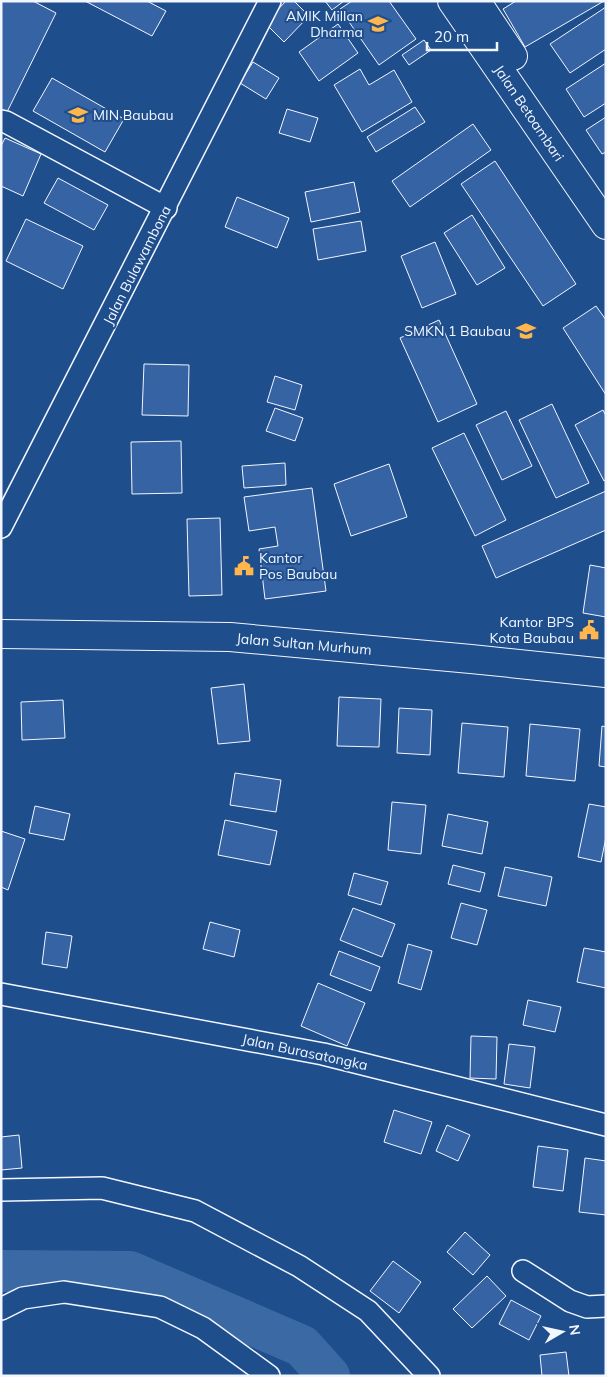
<svg xmlns="http://www.w3.org/2000/svg" width="607" height="1377" font-family="Mulish,sans-serif">
<rect width="100%" height="100%" fill="#1f4e8c"/>
<g fill="none" stroke-linecap="round" stroke-linejoin="round">
<!-- river -->
<polyline stroke="#3b69a3" stroke-width="42" points="1,1271 130,1272 302,1346 329,1376"/>
</g>
<!-- building -->
<g fill="#3563a3" stroke="#f2f6ff">
<polygon points="1,1 33,1 56,13 7,112 1,109"/>
<polygon points="85,1 147,1 166,11 152,36"/>
<polygon points="286,1 294,1 309,16 284,42 265,23"/>
<polygon points="325,1 344,1 332,10"/>
<polygon points="352,1 389,1 416,39 379,65 340,9"/>
<polygon points="516,1 604,1 525,47 503,9"/>
<polygon points="606,7 606,49 570,73 550,44"/>
<polygon points="338,24 358,53 319,81 299,52"/>
<polygon points="424,40 431,50 409,65 402,55"/>
<polygon points="253,62 279,78 266,99 240,83"/>
<polygon points="606,63 606,103 584,117 566,89"/>
<polygon points="360,69 369,85 394,70 412,102 362,132 334,85"/>
<polygon points="52,78 124,119 105,152 33,111"/>
<polygon points="415,107 425,122 376,152 367,137"/>
<polygon points="287,109 318,118 310,142 279,133"/>
<polygon points="606,117 606,152 602,154 586,130"/>
<polygon points="473,124 491,150 410,207 392,181"/>
<polygon points="5,138 41,154 23,196 1,186 1,146"/>
<polygon points="495,161 576,284 543,306 461,184"/>
<polygon points="58,178 108,205 94,230 44,203"/>
<polygon points="354,182 360,212 311,222 305,192"/>
<polygon points="237,197 289,218 277,248 225,227"/>
<polygon points="472,215 505,268 477,285 444,233"/>
<polygon points="26,219 83,246 63,289 6,261"/>
<polygon points="361,221 366,251 318,260 313,229"/>
<polygon points="435,242 456,294 422,308 401,256"/>
<polygon points="596,306 606,320 606,395 563,328"/>
<polygon points="439,320 477,404 438,422 400,338"/>
<polygon points="144,364 189,365 188,416 142,415"/>
<polygon points="275,376 302,385 295,410 267,402"/>
<polygon points="552,404 589,483 556,498 519,420"/>
<polygon points="275,408 303,418 295,441 266,431"/>
<polygon points="603,410 606,416 606,480 604,481 575,425"/>
<polygon points="506,411 532,466 502,480 476,425"/>
<polygon points="464,433 506,520 475,536 432,448"/>
<polygon points="181,441 182,493 132,494 131,442"/>
<polygon points="285,463 286,485 244,488 242,466"/>
<polygon points="389,464 407,517 351,536 334,484"/>
<polygon points="312,488 326,591 265,599 259,549 278,546 275,527 249,531 244,497"/>
<polygon points="606,491 606,530 496,578 482,546"/>
<polygon points="220,518 222,595 189,596 187,519"/>
<polygon points="590,565 606,568 606,617 583,613"/>
<polygon points="244,684 250,741 218,744 211,688"/>
<polygon points="339,697 381,699 379,747 337,746"/>
<polygon points="63,700 65,738 22,740 21,702"/>
<polygon points="399,708 432,710 430,755 397,753"/>
<polygon points="462,723 508,727 504,777 458,773"/>
<polygon points="530,724 580,729 575,781 526,776"/>
<polygon points="602,726 606,727 606,767 599,766"/>
<polygon points="235,773 281,780 276,812 230,805"/>
<polygon points="392,802 426,805 421,854 388,850"/>
<polygon points="589,804 606,807 606,837 601,862 578,857"/>
<polygon points="35,806 70,814 64,840 29,833"/>
<polygon points="448,814 488,822 482,854 442,846"/>
<polygon points="225,820 277,831 270,865 218,855"/>
<polygon points="1,831 25,839 8,890 1,887"/>
<polygon points="453,865 485,873 480,892 448,884"/>
<polygon points="505,867 552,877 546,906 498,896"/>
<polygon points="354,873 388,882 381,905 348,895"/>
<polygon points="461,903 487,910 477,945 451,938"/>
<polygon points="353,908 395,924 382,957 340,940"/>
<polygon points="210,922 240,930 234,957 203,949"/>
<polygon points="46,932 72,936 67,968 42,964"/>
<polygon points="408,944 432,951 421,990 398,983"/>
<polygon points="584,948 606,952 606,988 577,982"/>
<polygon points="339,951 380,967 371,991 330,975"/>
<polygon points="318,983 365,1003 347,1046 301,1026"/>
<polygon points="528,1000 561,1007 555,1032 523,1025"/>
<polygon points="471,1036 497,1037 496,1079 470,1078"/>
<polygon points="509,1044 535,1047 530,1088 504,1084"/>
<polygon points="394,1110 432,1122 421,1154 384,1142"/>
<polygon points="447,1125 470,1135 458,1161 436,1151"/>
<polygon points="19,1135 22,1168 1,1170 1,1137"/>
<polygon points="538,1146 568,1150 563,1191 533,1187"/>
<polygon points="585,1158 606,1161 606,1215 579,1212"/>
<polygon points="465,1232 490,1255 473,1275 447,1252"/>
<polygon points="393,1261 421,1282 399,1313 370,1291"/>
<polygon points="487,1276 506,1296 472,1328 453,1309"/>
<polygon points="511,1300 541,1316 529,1340 499,1324"/>
<polygon points="566,1352 569,1376 542,1376 540,1355"/>
</g>
<g fill="none" stroke-linecap="round" stroke-linejoin="round">
<defs>
<g id="street">
<polyline points="1,121 6,122 166,208"/>
<polyline points="1,527 270,1"/>
<polyline points="1,994 323,1054 606,1125"/>
<polyline points="1,1190 102,1188 195,1211 299,1266 368,1311 429,1376"/>
<polyline points="523,1271 570,1301 587,1307 606,1306"/>
<polyline points="1,1309 23,1298 64,1292 160,1307 203,1328 269,1376"/>
</g>
<g id="primary">
<polyline points="452,1 606,225"/>
<polyline points="476,1 513,56"/>
</g>
<polyline id="highway" points="1,634 230,637 471,659 606,673"/>
</defs>
<!-- street casing -->
<use href="#street" stroke="#f2f6ff" stroke-width="24"/>
<!-- primary casing -->
<use href="#primary" stroke="#f2f6ff" stroke-width="30"/>
<!-- highway casing -->
<use href="#highway" stroke="#f2f6ff" stroke-width="30"/>
<!-- street -->
<use href="#street" stroke="#1f4e8c" stroke-width="21"/>
<!-- primary -->
<use href="#primary" stroke="#1f4e8c" stroke-width="28"/>
<!-- highway -->
<use href="#highway" stroke="#1f4e8c" stroke-width="28"/>
</g>
<!-- icons -->
<defs>
<symbol id="university-bare" viewBox="-9 -9 18 18"><path d="M0-5L7-2L0 1L-7-2ZM-4 1L0 2.5L4 1V4Q0 6-4 4Z" fill="#ffb74d" stroke="#1f4e8c" stroke-width="2.5" paint-order="stroke"/></symbol>
<symbol id="school-bare" viewBox="-9 -9 18 18"><path d="M0-5L7-2L0 1L-7-2ZM-4 1L0 2.5L4 1V4Q0 6-4 4Z" fill="#ffb74d" stroke="#1f4e8c" stroke-width="2.5" paint-order="stroke"/></symbol>
<symbol id="civic-bare" viewBox="-9 -9 18 18"><path d="M-.6-6.5H3V-4.5H.6V-3L4-1V1h2V6H-6V1h2V-1L-.6-3ZM-1.2 2.5V6h2.4V2.5Z" fill="#ffb74d" stroke="#1f4e8c" stroke-width="2.5" paint-order="stroke"/></symbol>
</defs>
<g fill-rule="evenodd">
<use href="#university-bare" x="364" y="10" width="28" height="28"/>
<use href="#school-bare" x="64" y="101" width="28" height="28"/>
<use href="#school-bare" x="512" y="317" width="28" height="28"/>
<use href="#civic-bare" x="230" y="552" width="28" height="28"/>
<use href="#civic-bare" x="575" y="616" width="28" height="28"/>
</g>
<g text-anchor="middle" dominant-baseline="central" stroke-width="4" stroke-linejoin="round" paint-order="stroke">
<!-- poi labels -->
<g font-size="14" fill="#f2f6ff" stroke="#1f4e8c" text-anchor="end">
<text x="363" y="16">AMIK Millan<tspan x="363" dy="16">Dharma</tspan></text>
<text x="93" y="115" text-anchor="start">MIN Baubau</text>
<text x="511" y="331">SMKN 1 Baubau</text>
<text x="259" y="558" text-anchor="start">Kantor<tspan x="259" dy="16">Pos Baubau</tspan></text>
<text x="574" y="622">Kantor BPS<tspan x="574" dy="16">Kota Baubau</tspan></text>
</g>
<!-- street labels -->
<g font-size="14" fill="#f2f6ff" stroke="#1f4e8c">
<text transform="translate(529 113) rotate(56)">Jalan Betoambari</text>
<text transform="translate(137 265) rotate(-63)">Jalan Bulawambona</text>
<text transform="translate(304 644) rotate(5)">Jalan Sultan Murhum</text>
<text transform="translate(305 1052) rotate(12)">Jalan Burasatongka</text>
</g>
</g>
<!-- border -->
<rect width="607" height="1377" fill="none" stroke="#f2f6ff" stroke-width="5"/>
<!-- north arrow -->
<g transform="translate(562 1332) rotate(81)" stroke="#1f4e8c" stroke-width="4" paint-order="stroke">
<path d="M0-4L9 19L0 12L-9 19Z" fill="#f2f6ff"/>
<text y="-8" font-size="14" font-weight="bold" text-anchor="middle" fill="#f2f6ff">N</text>
</g>
<!-- scale -->
<path d="M427 42v8h70v-8" fill="none" stroke="#f2f6ff" stroke-width="2.5"/>
<text x="434" y="42" font-size="15" fill="#f2f6ff" stroke="#1f4e8c" stroke-width="4" paint-order="stroke">20 m</text>
</svg>
